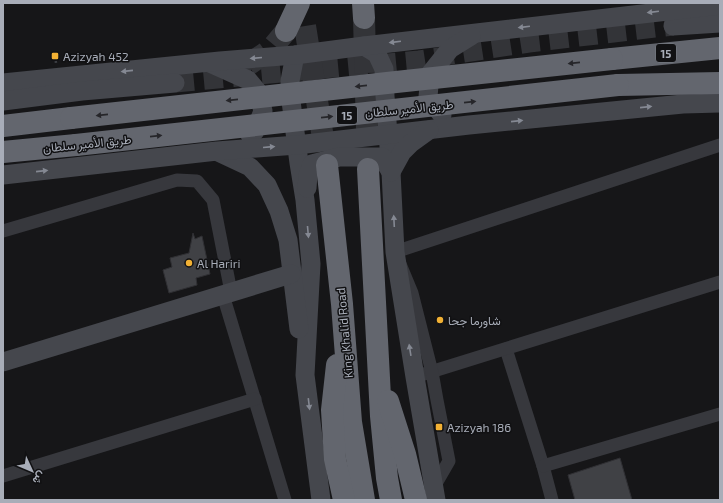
<svg xmlns="http://www.w3.org/2000/svg" width="723" height="503" font-family="'Exo 2',Vazirmatn,sans-serif">
<rect width="100%" height="100%" fill="#161618"/>
<!-- building -->
<g fill="#404145" stroke="#303034">
<polygon points="193,233 195,239 202,236 210,274 196,278 197,285 169,293 163,270 172,267 170,258 189,253"/>
<polygon points="620,458 632,500 575,500 568,475"/>
</g>
<g fill="none" stroke-linecap="round" stroke-linejoin="round">
<!-- secondary-tunnel -->
<polyline stroke="#333438" stroke-width="19" stroke-dasharray="19 10" stroke-linecap="butt" points="175,83 419,60 529,43 673,26"/>
<!-- highway-tunnel -->
<g stroke="#333438" stroke-width="22" stroke-dasharray="22 11" stroke-linecap="butt">
<polyline points="364,18 368,169"/>
<polyline points="305,26 327,163"/>
<polyline points="248,65 271,49 286,31"/>
</g>
<!-- path -->
<polyline stroke="#3d3f44" stroke-width="2.5" stroke-dasharray="2 3" stroke-linecap="butt" points="55,56 56,63"/>
<!-- street -->
<g stroke="#37383d" stroke-width="13">
<polyline points="3,231 177,180 197,181 213,200 231,292"/>
<polyline points="223,295 285,500"/>
<polyline points="506,349 543,466 552,500"/>
<polyline points="424,374 720,282"/>
<polyline points="543,466 720,414"/>
<polyline points="3,476 255,399"/>
<polyline points="434,487 449,461 437,400 432,372 412,293 395,252 720,145"/>
</g>
<!-- secondary -->
<g stroke="#45474d" stroke-width="19">
<polyline points="673,26 720,23"/>
<polyline points="364,46 377,54 384,69 385,96 391,172 395,252 415,377 436,500"/>
<polyline points="295,55 290,81 291,101 299,163 305,200 311,264 305,375 321,500"/>
<polyline points="210,63 248,80 258,92 263,111 255,131 250,135"/>
<polyline points="3,83 220,61 295,55 364,46 720,5"/>
<polyline points="3,101 82,91 175,83"/>
<polyline points="442,115 428,97 430,74 450,49 471,36"/>
<polyline points="218,152 250,167 267,185 279,211 288,240 299,329"/>
<polyline points="3,175 217,151 297,145 469,125 683,104 720,103"/>
<polyline points="307,188 308,175 312,164 339,157 382,157 391,172 402,152 411,143 429,130"/>
<polyline points="3,362 291,274"/>
</g>
<!-- highway -->
<g stroke="#63666e" stroke-width="22">
<polyline points="363,3 364,18"/>
<polyline points="286,31 299,3"/>
<polyline points="612,59 720,48"/>
<polyline points="618,85 720,83"/>
<polyline points="3,126 71,118"/>
<polyline points="3,152 76,145"/>
<polyline points="327,165 342,304 351,422 364,500"/>
<polyline points="368,169 381,416 387,478 391,500"/>
<polyline points="337,365 332,410 335,459 344,500"/>
<polyline points="388,401 405,454 416,500"/>
</g>
<!-- highway-bridge -->
<g stroke="#63666e" stroke-width="22">
<polyline points="71,118 396,82 612,59"/>
<polyline points="76,145 618,85"/>
</g>
</g>
<!-- one-way arrows -->
<defs><path id="oneway-solid" d="M-6-.8H1V-3.2L6.5 0L1 3.2V.8H-6Z"/></defs>
<g fill="#858993">
<use href="#oneway-solid" transform="translate(653 12) rotate(173)"/>
<use href="#oneway-solid" transform="translate(524 27) rotate(173)"/>
<use href="#oneway-solid" transform="translate(395 42) rotate(173)"/>
<use href="#oneway-solid" transform="translate(256 58) rotate(175)"/>
<use href="#oneway-solid" transform="translate(127 71) rotate(174)"/>
<use href="#oneway-solid" transform="translate(646 107) rotate(-6)"/>
<use href="#oneway-solid" transform="translate(517 121) rotate(-6)"/>
<use href="#oneway-solid" transform="translate(269 147) rotate(-5)"/>
<use href="#oneway-solid" transform="translate(42 171) rotate(-6)"/>
<use href="#oneway-solid" transform="translate(394 221) rotate(-93)"/>
<use href="#oneway-solid" transform="translate(308 232) rotate(85)"/>
<use href="#oneway-solid" transform="translate(410 350) rotate(-99)"/>
<use href="#oneway-solid" transform="translate(309 404) rotate(83)"/>
</g>
<g fill="#26262a">
<use href="#oneway-solid" transform="translate(574 63) rotate(174)"/>
<use href="#oneway-solid" transform="translate(361 86) rotate(174)"/>
<use href="#oneway-solid" transform="translate(232 100) rotate(174)"/>
<use href="#oneway-solid" transform="translate(470 102) rotate(-6)"/>
<use href="#oneway-solid" transform="translate(102 115) rotate(174)"/>
<use href="#oneway-solid" transform="translate(327 117) rotate(-6)"/>
<use href="#oneway-solid" transform="translate(156 136) rotate(-6)"/>
</g>
<!-- markers -->
<g fill="#f2b134" stroke="#111113" stroke-width="1.5">
<rect x="51" y="52" width="8" height="8" rx="2"/>
<circle cx="189" cy="263" r="4"/>
<circle cx="440" cy="320" r="4"/>
<rect x="435" y="423" width="8" height="8" rx="2"/>
</g>
<g text-anchor="middle" dominant-baseline="central" stroke-width="3" stroke-linejoin="round" paint-order="stroke">
<!-- shield labels -->
<g fill="#111113" stroke="#7b7e86" stroke-width="1">
<rect x="656" y="44" width="20" height="18" rx="3"/>
<rect x="337" y="106" width="20" height="18" rx="3"/>
</g>
<g font-size="11" font-weight="bold" fill="#a8adb8">
<text x="666" y="53">15</text>
<text x="347" y="115">15</text>
</g>
<!-- poi labels -->
<g font-size="12" fill="#a8adb8" stroke="#111113" text-anchor="start">
<text x="63" y="56">Azizyah 452</text>
<text x="197" y="263">Al Hariri</text>
<text x="448" y="320">شاورما جحا</text>
<text x="447" y="427">Azizyah 186</text>
</g>
<!-- street labels -->
<g font-size="12" fill="#a8adb8" stroke="#111113">
<text transform="translate(409 108) rotate(-6)">طريق الأمير سلطان</text>
<text transform="translate(87 143) rotate(-6)">طريق الأمير سلطان</text>
<text transform="translate(344 333) rotate(-95)">King Khalid Road</text>
</g>
</g>
<!-- border -->
<rect width="723" height="503" fill="none" stroke="#a8adb8" stroke-width="8"/>
<!-- north arrow -->
<g transform="translate(32 471) rotate(134)" stroke="#111113" stroke-width="3" paint-order="stroke">
<path d="M0-3L7 15L0 10L-7 15Z" fill="#a8adb8"/>
<text y="-6" font-size="11" font-weight="bold" text-anchor="middle" fill="#a8adb8">ش</text>
</g>
</svg>
